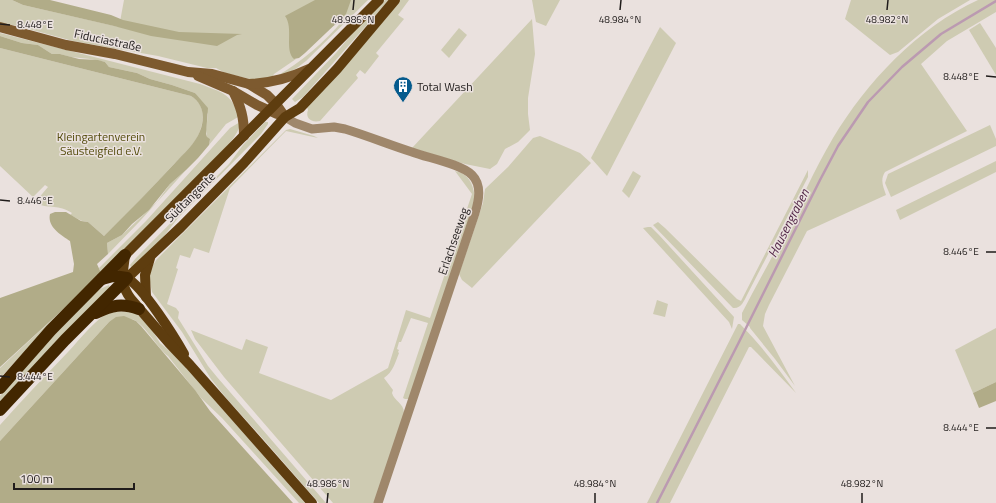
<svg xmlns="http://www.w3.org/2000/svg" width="996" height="503" font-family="'Titillium Web',sans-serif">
<rect width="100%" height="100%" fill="#eae1de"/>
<!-- green -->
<g fill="#cecbb2">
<path d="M0,0H12L23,5L119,27L124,0H368L306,61C296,69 289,74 277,76C301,62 325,42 343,20L298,48L294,59H296L274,74L271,79L254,80L246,78L225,73L216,68H207L158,56L73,41L18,26L0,23Z"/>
<polygon points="385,0 389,0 303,97 295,102 292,99 336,53 356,29"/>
<path d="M400,0H409L398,15L404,19L376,53L379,56L365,74L360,70L356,75L358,78L320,121C311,123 305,118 308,110L307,107Z"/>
<polygon points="532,0 560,0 546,26 536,22"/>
<polygon points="851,0 970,0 938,19 898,52 890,55 845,19"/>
<path d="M978,0H996V12L947,41L921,64L967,131L885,172C880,180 883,186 886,195L807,231L769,305L765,314L763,326L795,386L775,359L750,328V327L742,320V313C755,288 769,263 782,238C799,205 814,170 833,138C867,82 917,28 978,0Z"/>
<polygon points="532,19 535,54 528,98 528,114 530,130 518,142 505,149 497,164 490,169 465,164 412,148"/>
<polygon points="980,23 996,48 996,75 969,30"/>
<polygon points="660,27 676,43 607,176 591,158"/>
<polygon points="459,28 467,35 449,58 441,50"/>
<path d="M0,33L200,84C223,93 229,92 240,116L226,124L209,145L210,139L207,138L206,130L208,114L195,93L172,85L150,79L137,73L109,67L105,62L90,59L71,57L60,54H52L38,45L22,43L0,36Z"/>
<path d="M0,48L191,96C204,103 205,118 200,131C196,144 183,154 174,164C151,189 128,213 104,236L88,222L82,221L70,215L72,213C58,204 50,209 38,204L37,200L48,187L45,185L33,197L0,166Z"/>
<path d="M240,122C240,131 232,140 226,147L101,273L99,268L146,221L230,128Z"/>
<polygon points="265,122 268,122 268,124 261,134 178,218 161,240 132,267 131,267 130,265 136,258 229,164 243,145"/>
<polygon points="990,125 996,139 996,146 891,197 885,183 888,174"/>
<polygon points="290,129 314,136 318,138 286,131 230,188 209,253 194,248 190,258 180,255 176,268 178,269 167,304 176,308 179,312 178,318 208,366 217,377 326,503 319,503 257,432 227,399 211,379 182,332 152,292 149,277 153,265 157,259 286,130"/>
<polygon points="540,136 580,153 591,163 472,288 462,280 459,274 483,203 485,189 508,167 533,138"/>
<polygon points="996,161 996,172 900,220 896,210"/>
<polygon points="186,170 140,221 108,254 107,243 122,235 157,202 170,184"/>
<path d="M808,170V177L747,295C744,301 741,309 733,308L653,225L658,222L665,228L737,299L741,301Z"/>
<path d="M455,171C470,174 474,186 475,200L409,399H405L403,398L428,323L411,318L401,342H399L397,349L399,350L398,352L399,353C395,363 393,372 384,378L393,390L392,393C394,401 404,403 404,413L374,503H333L224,377L195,339L191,330L242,350L246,339L268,347L259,373L331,400L388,368L406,310L430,318L472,194Z"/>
<polygon points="633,171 641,176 629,198 622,191"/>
<polygon points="648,227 651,227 659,235 734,317 732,329 729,322 643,228"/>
<polygon points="109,285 110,288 0,404 0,396 49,340 98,290"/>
<polygon points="657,300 668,304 665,317 653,314"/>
<polygon points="70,303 2,376 0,374 0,368"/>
<path d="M110,311L135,312L150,327L160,343L178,358L305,503H299L222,418L201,398L168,356C158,349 142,320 131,319C124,318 115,321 109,322L0,441V425C22,400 45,376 68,352C81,338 94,321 110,311Z"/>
<path d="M738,324H740C761,345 779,369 796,393L757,353L751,347H749L670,503H647Z"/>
<polygon points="996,328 996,382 973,393 955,350"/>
</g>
<!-- forest -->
<g fill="#b1ac88">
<polygon points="12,0 50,0 111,15 123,20 179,32 242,34 237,35 217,46 151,36 114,26 23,5"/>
<path d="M315,0H351L346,14L305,53L299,58L294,59C284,50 294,28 285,16Z"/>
<path d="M0,36L22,43L38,45L52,54H60L79,59L98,60L105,62L109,67L137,73L150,79L172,85L195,93L208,108L206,134L207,137L210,139L209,145L198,158L186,170L170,184L149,210L132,224L122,235L107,243L108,254L97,264L101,273L70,303L0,367V298L73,272L74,264L70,241C61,235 47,227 50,214L55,212H66L81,221L88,222L104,236C128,212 152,188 175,163C184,153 195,144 200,131C205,118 204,104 191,96L0,48Z"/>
<polygon points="124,316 136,321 141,326 195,390 210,411 293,503 0,503 0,441 109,322 116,317"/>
<polygon points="996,382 996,401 979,408 973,393"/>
</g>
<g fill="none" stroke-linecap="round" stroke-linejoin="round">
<!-- stream -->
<polyline stroke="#bb9ab1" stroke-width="2.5" points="657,503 739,342 820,180 838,146 868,102 902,67 941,34 996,1"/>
<!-- street -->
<path stroke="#9f876b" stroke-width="9" d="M285,117L295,123L312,129L334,127L345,129C368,136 390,145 412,152C428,158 461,164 472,175C482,185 479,200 475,213L378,503"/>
<!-- secondary -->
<g stroke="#7d5a2f" stroke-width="10">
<polyline points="0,27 66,45 115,54 188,72 212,74 249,84 267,95 276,104 285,117"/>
<polyline points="198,76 233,91 257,105 277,114"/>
<path d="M249,84C271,83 290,78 309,69"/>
<path d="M233,91C241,107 244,117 244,136"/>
</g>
<!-- primary -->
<g stroke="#5e3d0f" stroke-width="10">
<polyline points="146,297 145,275 150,258"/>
<path d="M184,354C174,336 143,287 127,278L181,227L244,163L285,117L300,108L337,69L395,0"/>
<path d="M312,503L190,365L169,343L131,299C119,284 123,273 125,255L379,0"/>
</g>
<!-- highway -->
<g stroke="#422600" stroke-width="12">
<path d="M96,313C112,305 122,303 139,309"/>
<polyline points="0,388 51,330 125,255"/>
<polyline points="0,410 65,340 127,278 113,276 102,279"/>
</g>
</g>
<!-- ticks -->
<path fill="none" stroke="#201c1b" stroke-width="1.5" d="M353,10L354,0M620,10L621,0M887,10L888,0M0,24L10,25M986,76L996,77M0,200L10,201M986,252H996M0,376L10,377M986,428H996M327,503L328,493M595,503V493M862,503V493"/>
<!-- icons -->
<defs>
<symbol id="building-pin" viewBox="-11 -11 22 30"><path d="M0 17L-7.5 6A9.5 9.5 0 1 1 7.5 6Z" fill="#065b8d" stroke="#eae1de"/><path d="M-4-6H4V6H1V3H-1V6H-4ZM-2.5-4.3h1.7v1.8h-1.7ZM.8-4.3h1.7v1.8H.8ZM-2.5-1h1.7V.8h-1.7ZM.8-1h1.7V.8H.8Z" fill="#fff"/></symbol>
</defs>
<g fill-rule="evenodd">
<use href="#building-pin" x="392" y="75" width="22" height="30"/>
</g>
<g text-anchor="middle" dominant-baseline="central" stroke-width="3" stroke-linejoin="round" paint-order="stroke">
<!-- street labels -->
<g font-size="12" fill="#201c1b" stroke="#eae1de">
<text transform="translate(108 40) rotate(12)">Fiduciastraße</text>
<text transform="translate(190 197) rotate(-45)">Südtangente</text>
<text transform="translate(453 241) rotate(-71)">Erlachseeweg</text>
</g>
<!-- poi labels -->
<g font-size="12" fill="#201c1b" stroke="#eae1de" text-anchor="start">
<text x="417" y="86">Total Wash</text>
</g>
<!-- park labels -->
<g font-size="12" fill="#534b0b" stroke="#eae1de">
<text x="101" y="136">Kleingartenverein<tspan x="101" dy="14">Säusteigfeld e.V.</tspan></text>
</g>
<!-- water labels -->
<g font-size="13" font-style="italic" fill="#522647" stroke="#eae1de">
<text transform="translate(788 223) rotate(-63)">Hausengraben</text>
</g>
</g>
<g font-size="10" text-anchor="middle" fill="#201c1b" stroke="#eae1de" stroke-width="3" stroke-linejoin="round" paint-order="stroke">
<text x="353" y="23">48.986°N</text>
<text x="620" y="23">48.984°N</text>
<text x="887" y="23">48.982°N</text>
<text x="35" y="28">8.448°E</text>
<text x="961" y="80">8.448°E</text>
<text x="35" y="204">8.446°E</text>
<text x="961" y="255">8.446°E</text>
<text x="35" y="380">8.444°E</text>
<text x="961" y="431">8.444°E</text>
<text x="328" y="487">48.986°N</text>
<text x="595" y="487">48.984°N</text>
<text x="862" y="487">48.982°N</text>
</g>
<!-- scale -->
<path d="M14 483v6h120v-6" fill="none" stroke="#201c1b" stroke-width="2"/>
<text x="20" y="483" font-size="12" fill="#201c1b" stroke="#eae1de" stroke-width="3" paint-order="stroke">100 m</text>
</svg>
